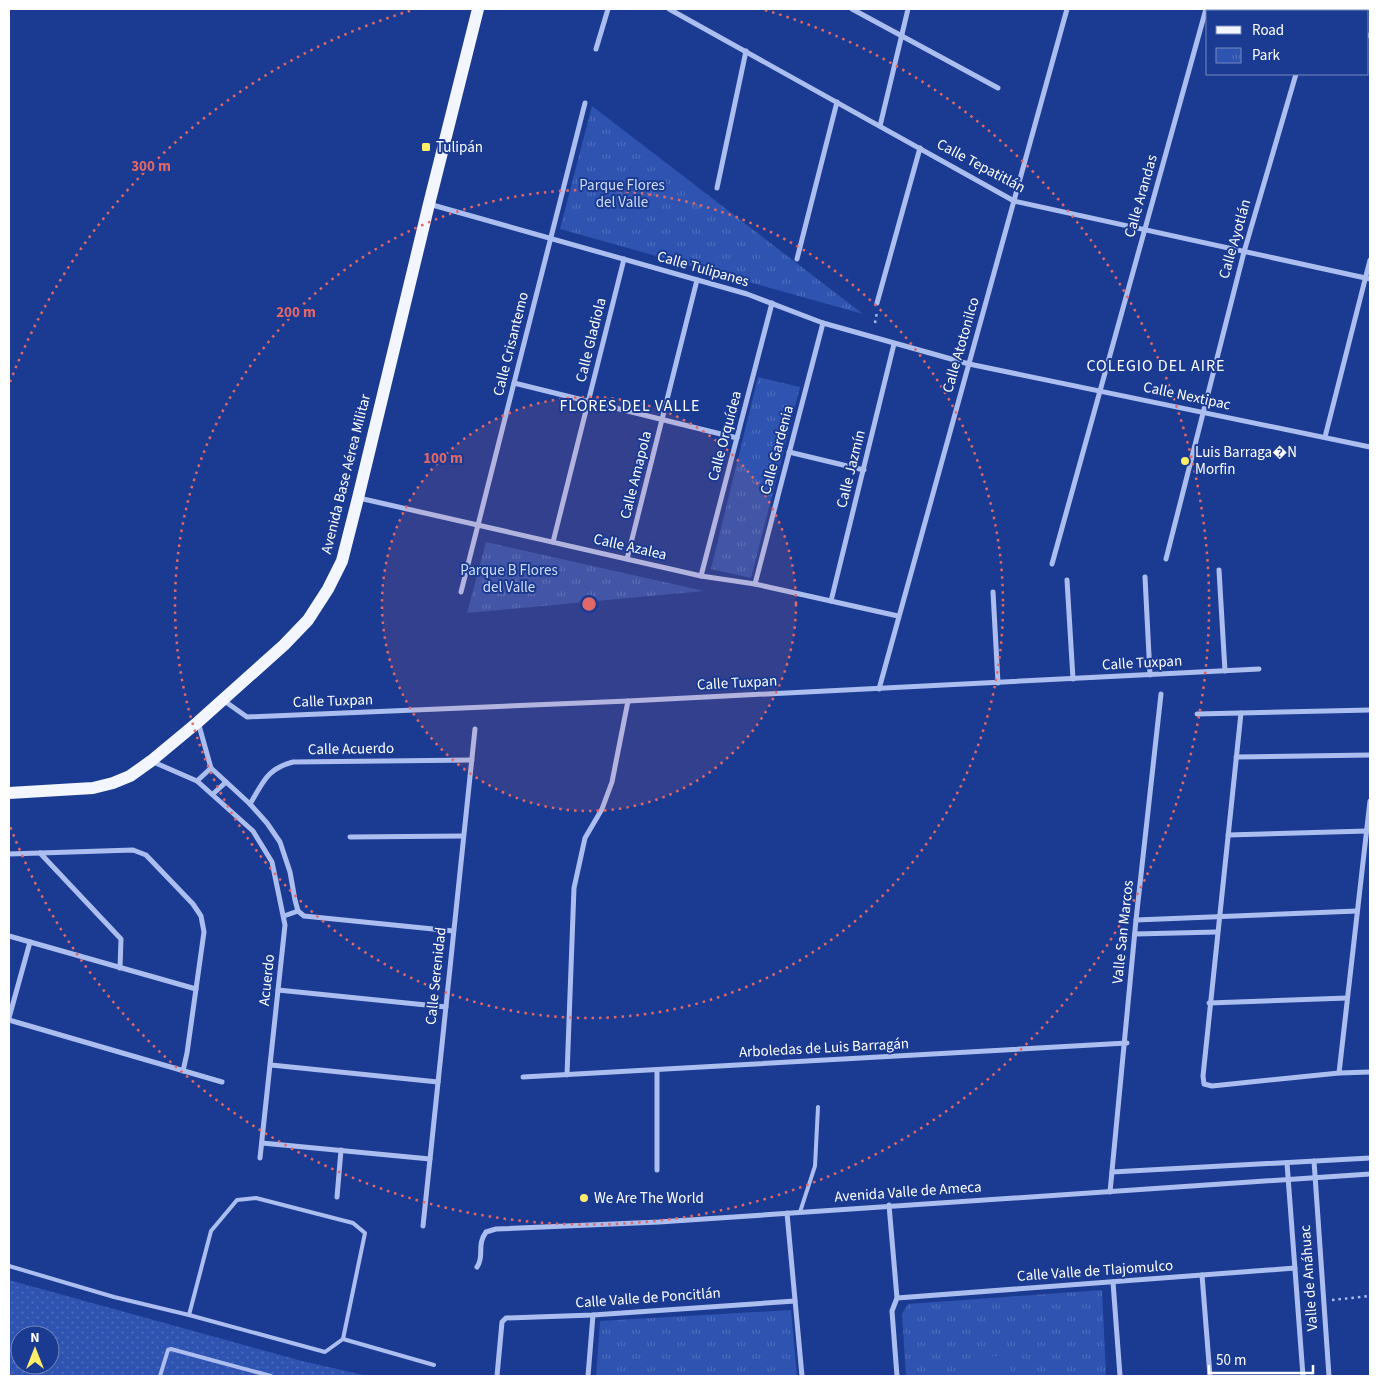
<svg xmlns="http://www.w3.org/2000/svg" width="1379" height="1385" font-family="'Source Sans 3',sans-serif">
<defs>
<pattern id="grass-dots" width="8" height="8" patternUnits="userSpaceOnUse" patternTransform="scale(1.25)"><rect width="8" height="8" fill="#2e53b0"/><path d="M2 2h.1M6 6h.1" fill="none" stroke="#4d6dbc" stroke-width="1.8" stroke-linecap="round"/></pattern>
<pattern id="park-tufts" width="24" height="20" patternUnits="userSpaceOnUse" patternTransform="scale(1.25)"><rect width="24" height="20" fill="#2e53b0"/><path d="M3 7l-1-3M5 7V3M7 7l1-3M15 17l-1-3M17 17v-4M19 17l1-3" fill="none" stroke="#4d6dbc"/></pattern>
</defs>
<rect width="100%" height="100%" fill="#1b3b92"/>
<!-- grass -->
<path fill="url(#grass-dots)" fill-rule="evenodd" d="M9,1280L302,1361L368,1376H9ZM20,1335H50V1365H20Z"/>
<!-- park -->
<g fill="url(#park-tufts)">
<polygon points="592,106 863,314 560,229"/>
<polygon points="758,377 800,387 751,578 711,569"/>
<polygon points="486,542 704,591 467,613"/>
<polygon points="1102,1290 1106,1376 906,1376 902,1314 908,1304"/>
<polygon points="791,1310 797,1376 596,1376 600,1321"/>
</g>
<!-- pitch -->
<polygon fill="#2e53b0" points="1009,1355 1011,1376 970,1376 969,1358"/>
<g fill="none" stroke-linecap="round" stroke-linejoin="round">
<!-- path -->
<g stroke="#acbeef" stroke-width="2.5" stroke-dasharray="2.5 4" stroke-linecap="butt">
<polyline points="875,323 877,312"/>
<polyline points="1332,1300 1370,1296"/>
</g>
<!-- service -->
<g stroke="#acbeef" stroke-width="4">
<polyline points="800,1212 815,1166 818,1107"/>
<polyline points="9,1266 114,1297 189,1315 211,1231 237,1200 256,1198 353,1223 365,1233 343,1339"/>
<polyline points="189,1315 325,1352 343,1339 434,1365"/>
<polyline points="160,1376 168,1350 171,1349 271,1376"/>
</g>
<!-- minor -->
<g stroke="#acbeef" stroke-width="5">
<polyline points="669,9 1014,201 1370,279"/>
<polyline points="852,9 998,88"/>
<polyline points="1267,9 1277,11"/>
<polyline points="1314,11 1315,9"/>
<polyline points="1368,35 1370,36"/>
<polyline points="596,49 608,9"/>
<polyline points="880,126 908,9"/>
<polyline points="717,188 746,51"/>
<polyline points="429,204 747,294 823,323 969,364 1370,447"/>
<polyline points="797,259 837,102"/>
<polyline points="877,303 920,148"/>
<polyline points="514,383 737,438"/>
<polyline points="1325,437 1370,260"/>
<polyline points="789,452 864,470"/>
<polyline points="359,498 701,576 755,584 898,616"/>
<polyline points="553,542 624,259"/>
<polyline points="627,559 697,280"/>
<polyline points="1166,559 1244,252 1296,74"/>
<polyline points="1052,564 1206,9"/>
<polyline points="1219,570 1225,671"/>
<polyline points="701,576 772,303"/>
<polyline points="1145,577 1150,675"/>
<polyline points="1067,580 1073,679"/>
<polyline points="755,584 823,323"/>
<polyline points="461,592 585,103"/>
<polyline points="993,592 998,683"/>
<polyline points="831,601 894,344"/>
<polyline points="879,689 1067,9"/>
<polyline points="223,700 247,717 628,701 1259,669"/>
<polyline points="1241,713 1203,1076 1204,1084 1212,1086 1339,1073 1370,1072"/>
<polyline points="1197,714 1370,710"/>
<polyline points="198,722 211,768 250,804 267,823 280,842 290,872 295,900 298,911 304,916 453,931"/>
<polyline points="1236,757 1370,755"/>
<polyline points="151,761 197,781 253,831 272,862 285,925 260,1158"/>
<polyline points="197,781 211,768"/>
<polyline points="213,794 226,782"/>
<path d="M250,804C263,783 266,769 293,762L472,760"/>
<polyline points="1228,835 1367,831"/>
<polyline points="350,837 463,836"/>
<polyline points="40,853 121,939 120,968"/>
<polyline points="9,854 133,850 146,855 193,904 201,916 204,932 187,1053 183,1071"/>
<polyline points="284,916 298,911"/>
<polyline points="1136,920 1357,911"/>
<polyline points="1135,934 1217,932"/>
<polyline points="9,936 196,989"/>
<polyline points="278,990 446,1007"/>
<polyline points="1209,1003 1347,998"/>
<polyline points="9,1018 30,942"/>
<polyline points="9,1020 222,1082"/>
<polyline points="271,1065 438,1082"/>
<polyline points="657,1070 657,1170"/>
<polyline points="1339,1073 1370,801"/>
<polyline points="567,1075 574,888 585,838 602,809 612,782 628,701"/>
<polyline points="523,1077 1127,1043"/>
<polyline points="262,1143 430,1159"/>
<polyline points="1314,1161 1329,1376"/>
<polyline points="1287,1163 1303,1376"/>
<polyline points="1112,1172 1370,1158"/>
<polyline points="1110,1192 1136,920 1161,694"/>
<polyline points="337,1197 341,1150"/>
<polyline points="889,1205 897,1298 892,1311 897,1376"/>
<polyline points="787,1213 802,1376"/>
<polyline points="423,1226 475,729"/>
<path d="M477,1267C485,1256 476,1246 486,1232L496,1229L659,1222L1370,1174"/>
<polyline points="1202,1275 1210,1376"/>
<polyline points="1113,1282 1120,1376"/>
<polyline points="897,1298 1295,1268"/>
<polyline points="497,1376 502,1322 506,1318 593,1315 795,1301"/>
<polyline points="588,1376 593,1315"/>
</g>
<!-- primary -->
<polyline stroke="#f3f6ff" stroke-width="12" points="9,793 93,788 113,783 130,776 151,761 198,722 284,645 308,620 328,589 342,561 358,498 429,204 478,9"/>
</g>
<!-- distance rings -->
<circle cx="589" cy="604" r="207" fill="#e26868" fill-opacity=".12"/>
<g fill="none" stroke="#e26868" stroke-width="2.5" stroke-dasharray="2.5 5">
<circle cx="589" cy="604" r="207"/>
<circle cx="589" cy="604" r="414"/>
<path d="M10 382A620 620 0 0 1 413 10M765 10A620 620 0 1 1 10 826"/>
</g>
<!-- markers -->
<g fill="#ffed69" stroke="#1b3b92" stroke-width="2">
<rect x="421" y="142" width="10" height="10" rx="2.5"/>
<circle cx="1185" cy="461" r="5"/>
<circle cx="584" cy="1198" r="5"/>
</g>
<g text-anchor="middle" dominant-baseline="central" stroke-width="4" stroke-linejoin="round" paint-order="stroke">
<!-- poi labels -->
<g font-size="15" fill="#fff" stroke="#1b3b92" text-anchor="start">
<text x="436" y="147">Tulipán</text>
<text x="1195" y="452">Luis Barraga�N<tspan x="1195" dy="17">Morfin</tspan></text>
<text x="594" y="1198">We Are The World</text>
</g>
<!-- street labels -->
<g font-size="15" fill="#fff" stroke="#1b3b92">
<text transform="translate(981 166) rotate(28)">Calle Tepatitlán</text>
<text transform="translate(1141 196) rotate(-74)">Calle Arandas</text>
<text transform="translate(1235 239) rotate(-74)">Calle Ayotlán</text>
<text transform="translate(703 269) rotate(16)">Calle Tulipanes</text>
<text transform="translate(591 340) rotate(-76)">Calle Gladiola</text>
<text transform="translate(511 344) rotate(-76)">Calle Crisantemo</text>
<text transform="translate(961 345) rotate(-74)">Calle Atotonilco</text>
<text transform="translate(1187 396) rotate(12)">Calle Nextipac</text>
<text transform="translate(725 436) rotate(-75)">Calle Orquídea</text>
<text transform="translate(777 450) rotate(-75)">Calle Gardenia</text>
<text transform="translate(851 469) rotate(-76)">Calle Jazmín</text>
<text transform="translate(346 474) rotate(-76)">Avenida Base Aérea Militar</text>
<text transform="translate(636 475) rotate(-76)">Calle Amapola</text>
<text transform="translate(630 547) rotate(13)">Calle Azalea</text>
<text transform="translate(1142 663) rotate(-3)">Calle Tuxpan</text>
<text transform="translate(737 683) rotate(-3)">Calle Tuxpan</text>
<text transform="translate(333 701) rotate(-2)">Calle Tuxpan</text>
<text transform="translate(351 749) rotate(-1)">Calle Acuerdo</text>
<text transform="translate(1123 932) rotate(-84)">Valle San Marcos</text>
<text transform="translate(436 976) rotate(-84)">Calle Serenidad</text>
<text transform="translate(267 980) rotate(-84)">Acuerdo</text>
<text transform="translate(824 1048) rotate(-3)">Arboledas de Luis Barragán</text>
<text transform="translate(908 1192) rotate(-4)">Avenida Valle de Ameca</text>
<text transform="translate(1095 1271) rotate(-4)">Calle Valle de Tlajomulco</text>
<text transform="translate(1309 1278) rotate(-94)">Valle de Anáhuac</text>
<text transform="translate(648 1298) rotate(-4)">Calle Valle de Poncitlán</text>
</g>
<!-- park labels -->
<g font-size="15" fill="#d2ddfa" stroke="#1b3b92">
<text x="622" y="185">Parque Flores<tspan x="622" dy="17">del Valle</tspan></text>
<text x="509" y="570">Parque B Flores<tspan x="509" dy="17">del Valle</tspan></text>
</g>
<!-- neighbourhood labels -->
<g font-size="16" letter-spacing="1" fill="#fff" stroke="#1b3b92">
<text x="1156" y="366">COLEGIO DEL AIRE</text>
<text x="630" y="406">FLORES DEL VALLE</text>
</g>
</g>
<circle cx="589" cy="604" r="8" fill="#e26868" stroke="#1b3b92" stroke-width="2.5"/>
<g font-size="15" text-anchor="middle" font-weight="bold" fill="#e26868" stroke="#1b3b92" stroke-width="4" stroke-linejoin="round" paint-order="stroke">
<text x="151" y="171">300 m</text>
<text x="296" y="317">200 m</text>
<text x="443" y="463">100 m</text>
</g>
<!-- border -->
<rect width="1379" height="1385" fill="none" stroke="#ffffff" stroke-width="20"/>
<!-- legend -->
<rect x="1206" y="10" width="162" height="65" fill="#1b3b92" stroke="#7689be"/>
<rect x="1216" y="26" width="25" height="8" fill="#f3f6ff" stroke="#7689be"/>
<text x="1252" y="35" font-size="15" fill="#ffffff">Road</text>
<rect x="1216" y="48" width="25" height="15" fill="url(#park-tufts)" stroke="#7689be"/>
<text x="1252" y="60" font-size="15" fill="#ffffff">Park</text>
<!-- north arrow -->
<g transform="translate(35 1350)"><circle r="24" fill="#1b3b92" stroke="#7689be"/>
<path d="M0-4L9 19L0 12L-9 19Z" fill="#ffed69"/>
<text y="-8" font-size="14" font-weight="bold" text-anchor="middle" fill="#ffffff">N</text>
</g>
<!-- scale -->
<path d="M1209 1365v8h104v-8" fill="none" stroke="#ffffff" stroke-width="2.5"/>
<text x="1216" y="1365" font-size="15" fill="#ffffff" stroke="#1b3b92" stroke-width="4" paint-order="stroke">50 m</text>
</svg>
